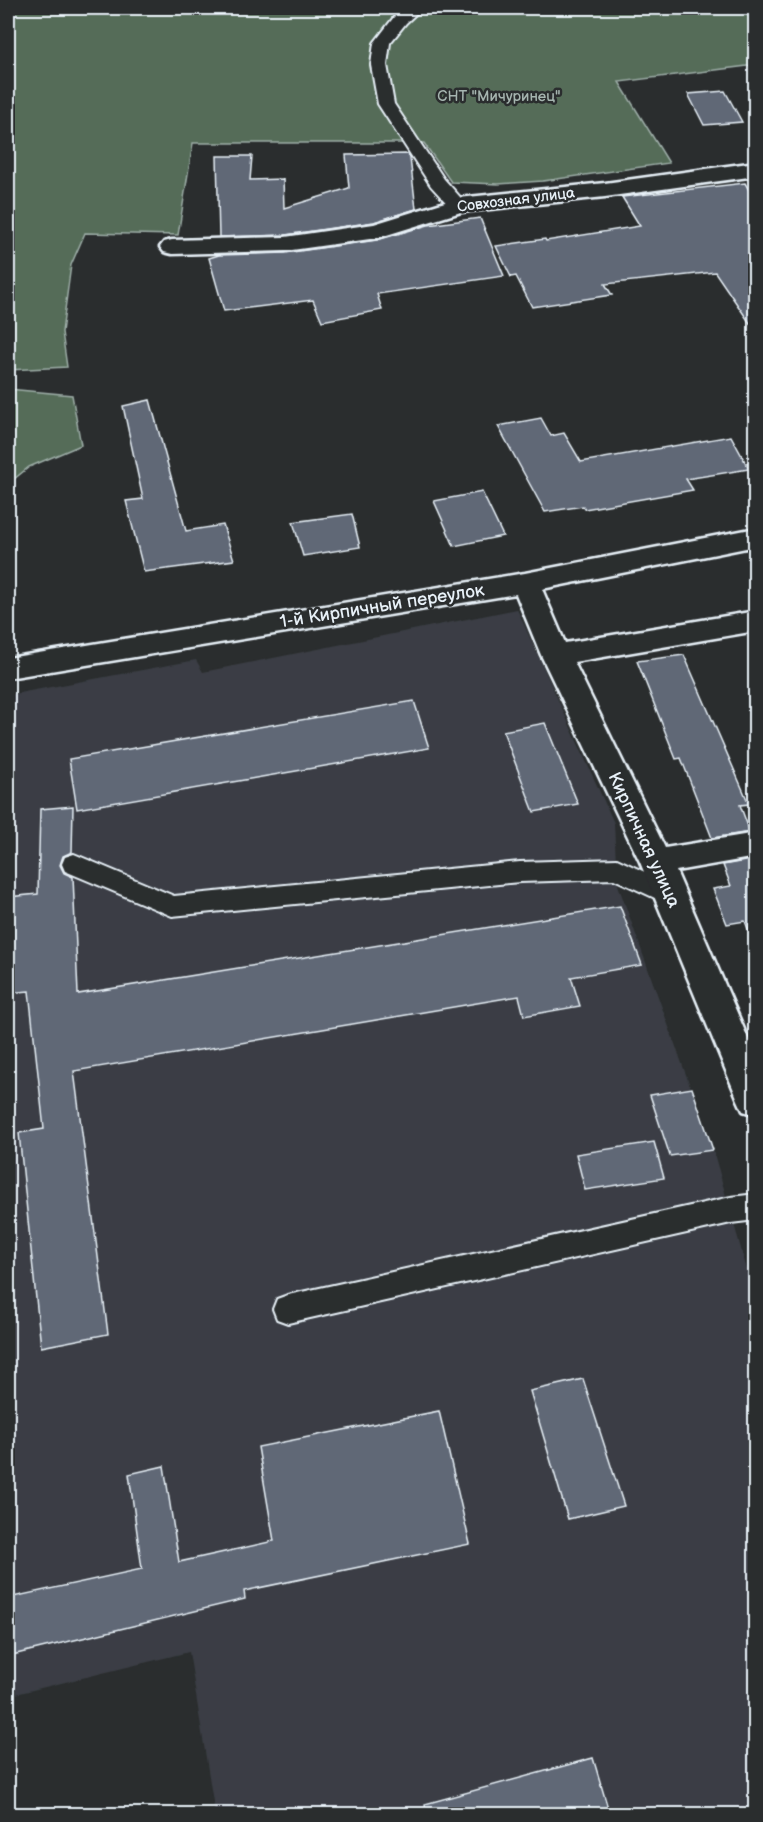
<svg xmlns="http://www.w3.org/2000/svg" width="763" height="1822" font-family="'Balsamiq Sans',sans-serif">
<rect width="100%" height="100%" fill="#2a2d2e"/>
<filter id="ink" filterUnits="userSpaceOnUse"><feTurbulence type="fractalNoise" baseFrequency=".0167" numOctaves="2"/><feDisplacementMap in="SourceGraphic" scale="12" xChannelSelector="R" yChannelSelector="G"/><feConvolveMatrix kernelMatrix="1 2 1 2 8 2 1 2 1" color-interpolation-filters="sRGB"/></filter>
<g filter="url(#ink)">
<!-- built -->
<polygon fill="#3a3e44" points="517,609 614,823 617,882 713,1150 755,1298 755,1814 215,1814 189,1652 8,1696 8,695 196,660 203,672"/>
<!-- green -->
<g fill="#556c59" stroke="#9eaea8" stroke-width="1.5">
<polygon points="8,8 755,8 755,65 619,82 669,163 543,181 498,184 451,182 424,143 193,143 178,235 85,233 71,265 62,332 67,367 8,370 8,356 10,353 8,353"/>
<polygon points="8,389 72,395 81,445 29,467 8,484"/>
</g>
<!-- building -->
<g fill="#606776" stroke="#e8f1f8" stroke-width="1.5">
<polygon points="725,91 742,122 704,125 688,94"/>
<polygon points="408,154 410,158 416,209 374,222 285,235 219,237 217,156 252,156 250,180 283,179 284,208 349,188 346,155"/>
<polygon points="745,183 756,202 756,332 715,272 605,284 612,295 532,307 516,276 511,277 496,246 545,239 546,241 640,226 622,197"/>
<polygon points="480,218 504,276 377,294 382,310 322,321 313,300 224,311 209,258 219,255 285,253 377,240 428,225"/>
<polygon points="150,400 186,531 223,525 234,560 144,572 126,501 143,499 123,406"/>
<polygon points="541,418 551,436 564,433 581,462 731,436 749,469 686,479 693,490 585,509 583,506 545,512 498,426"/>
<polygon points="482,492 503,536 454,546 434,501"/>
<polygon points="352,514 360,547 303,556 293,522"/>
<polygon points="684,655 749,804 740,805 750,832 712,838 681,758 676,759 637,661"/>
<polygon points="414,701 429,748 77,809 69,759"/>
<polygon points="545,723 578,804 534,812 503,731"/>
<polygon points="73,806 72,852 63,856 60,865 64,873 73,877 78,994 620,906 642,965 571,977 580,1006 524,1016 519,996 74,1071 108,1334 41,1347 19,1133 44,1129 29,991 8,993 8,897 38,894 40,809"/>
<polygon points="756,859 756,942 753,942 745,921 727,924 713,889 731,886 723,865"/>
<polygon points="692,1088 713,1150 670,1156 650,1095"/>
<polygon points="654,1142 664,1178 585,1190 576,1154"/>
<polygon points="583,1379 624,1506 568,1519 530,1391"/>
<polygon points="439,1411 470,1544 244,1591 245,1599 8,1656 8,1598 142,1569 129,1474 164,1466 179,1562 274,1541 258,1447"/>
<polygon points="593,1758 610,1815 426,1815 425,1804"/>
</g>
<g fill="none" stroke-linecap="round" stroke-linejoin="round">
<defs>
<g id="service">
<polygon points="405,8 422,8 406,23 390,43 387,65 394,104 444,179 467,205 464,209 452,209 431,186 378,104 371,65 374,43 394,17"/>
<polygon points="74,854 174,896 520,862 617,859 679,888 683,895 679,902 670,905 614,879 520,882 172,916 65,871 62,864 65,857"/>
<polygon points="756,1194 756,1220 731,1223 288,1323 277,1319 273,1309 277,1299 288,1295 731,1197"/>
</g>
<g id="minor">
<polygon points="756,162 756,176 605,197 461,212 377,238 285,251 172,254 164,252 160,247 164,242 172,240 285,237 374,224 458,198 605,183"/>
<polygon points="756,528 756,546 542,589 565,643 756,611 756,631 574,662 665,848 756,833 756,857 676,871 756,1057 756,1115 743,1111 738,1100 640,862 541,655 516,594 8,678 8,658 525,573"/>
</g>
</defs>
<!-- service casing -->
<use href="#service" stroke="#e8f1f8" stroke-width="4"/>
<!-- minor casing -->
<use href="#minor" stroke="#e8f1f8" stroke-width="5"/>
<!-- service -->
<use href="#service" fill="#2a2d2e" fill-rule="evenodd"/>
<!-- minor -->
<use href="#minor" fill="#2a2d2e" fill-rule="evenodd"/>
</g>
</g>
<g text-anchor="middle" dominant-baseline="central" stroke-width="5" stroke-linejoin="round" paint-order="stroke">
<!-- far-park labels -->
<g font-size="15" fill="#a6b5b0" stroke="#2a2d2e">
<text x="499" y="96">СНТ "Мичуринец"</text>
</g>
<!-- far-street labels -->
<g font-size="15" fill="#e8f1f8" stroke="#2a2d2e">
<text transform="translate(516 200) rotate(-7)">Совхозная улица</text>
</g>
<!-- street labels -->
<g font-size="18" fill="#e8f1f8" stroke="#2a2d2e">
<text transform="translate(382 606) rotate(-9)">1-й Кирпичный переулок</text>
<text transform="translate(644 840) rotate(65)">Кирпичная улица</text>
</g>
</g>
<!-- margin -->
<rect width="763" height="1822" fill="none" stroke="#2a2d2e" stroke-width="30"/>
<rect x="15" y="15" width="733" height="1792" fill="none" stroke="#e8f1f8" stroke-width="2" filter="url(#ink)"/>
</svg>
